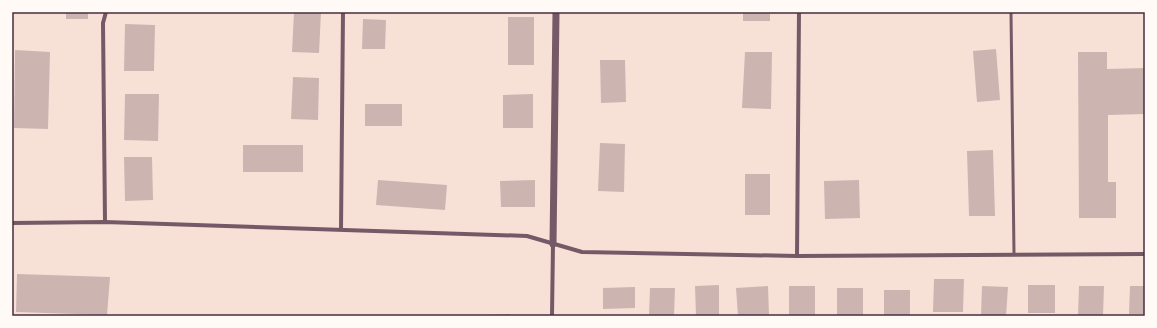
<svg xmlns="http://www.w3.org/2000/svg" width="1157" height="328" font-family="'Libre Baskerville',serif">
<rect width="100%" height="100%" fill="#f7e1d7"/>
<!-- building -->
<g fill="#ccb4b1">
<rect x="66" y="12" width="22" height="7"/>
<polygon points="294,12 321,12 319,53 292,52"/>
<rect x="743" y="12" width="27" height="9"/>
<rect x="508" y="17" width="26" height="48"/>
<polygon points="363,19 386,20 385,49 362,49"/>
<polygon points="125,24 155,25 154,71 124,71"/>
<polygon points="996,49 1000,100 977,102 973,51"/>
<polygon points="15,50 50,52 48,129 14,128"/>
<polygon points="745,52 772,52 771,109 742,108"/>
<polygon points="1078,52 1107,52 1107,69 1145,68 1145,114 1108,115 1108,182 1116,182 1116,218 1079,218"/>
<polygon points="600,60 625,60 626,102 601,103"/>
<polygon points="293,77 319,78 318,120 291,119"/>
<polygon points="125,94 159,94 158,141 124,140"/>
<polygon points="533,94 533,128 503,128 503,95"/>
<rect x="365" y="104" width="37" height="22"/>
<polygon points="600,143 625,144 624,192 598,191"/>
<rect x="243" y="145" width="60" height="27"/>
<polygon points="993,150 995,216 969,216 967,151"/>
<polygon points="124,157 152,157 153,200 125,201"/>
<rect x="745" y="174" width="25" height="41"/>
<polygon points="378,180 447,185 445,210 376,205"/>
<polygon points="535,180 535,207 501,207 500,181"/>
<polygon points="859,180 860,218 825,219 824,181"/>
<polygon points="17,274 110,277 107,315 16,312"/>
<polygon points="934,279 964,279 963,312 933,312"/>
<polygon points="719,285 719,316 696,316 695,286"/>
<rect x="1028" y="285" width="27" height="28"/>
<polygon points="768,286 769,315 738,316 736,288"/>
<rect x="789" y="286" width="26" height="30"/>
<polygon points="982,286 1008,287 1006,316 981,316"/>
<polygon points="1079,286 1104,286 1103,316 1078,316"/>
<polygon points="1130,286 1145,286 1145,314 1129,314"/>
<polygon points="635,287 635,308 603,309 603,288"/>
<polygon points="650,288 675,288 674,316 649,316"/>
<rect x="837" y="288" width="26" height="28"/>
<rect x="884" y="290" width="26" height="26"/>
<polygon points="510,314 511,316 485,316 485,315"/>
</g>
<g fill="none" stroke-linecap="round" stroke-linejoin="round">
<!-- service -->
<polyline stroke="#755966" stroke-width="3" points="1011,12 1014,254"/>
<!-- minor -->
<g stroke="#755966" stroke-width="4">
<polyline points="105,222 103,23 106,12"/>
<polyline points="12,223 105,222 527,236 582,252 797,256 1145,254"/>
<polyline points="341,229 343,12"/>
<polyline points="797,256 799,12"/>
<polyline points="552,316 553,244"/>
</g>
<!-- tertiary -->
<polyline stroke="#755966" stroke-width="7" points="553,244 556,12"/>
</g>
<!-- border -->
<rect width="1157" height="328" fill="none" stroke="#fffaf5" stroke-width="26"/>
<rect x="13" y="13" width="1131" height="302" fill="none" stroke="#4a2c40" stroke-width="1.5"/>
</svg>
